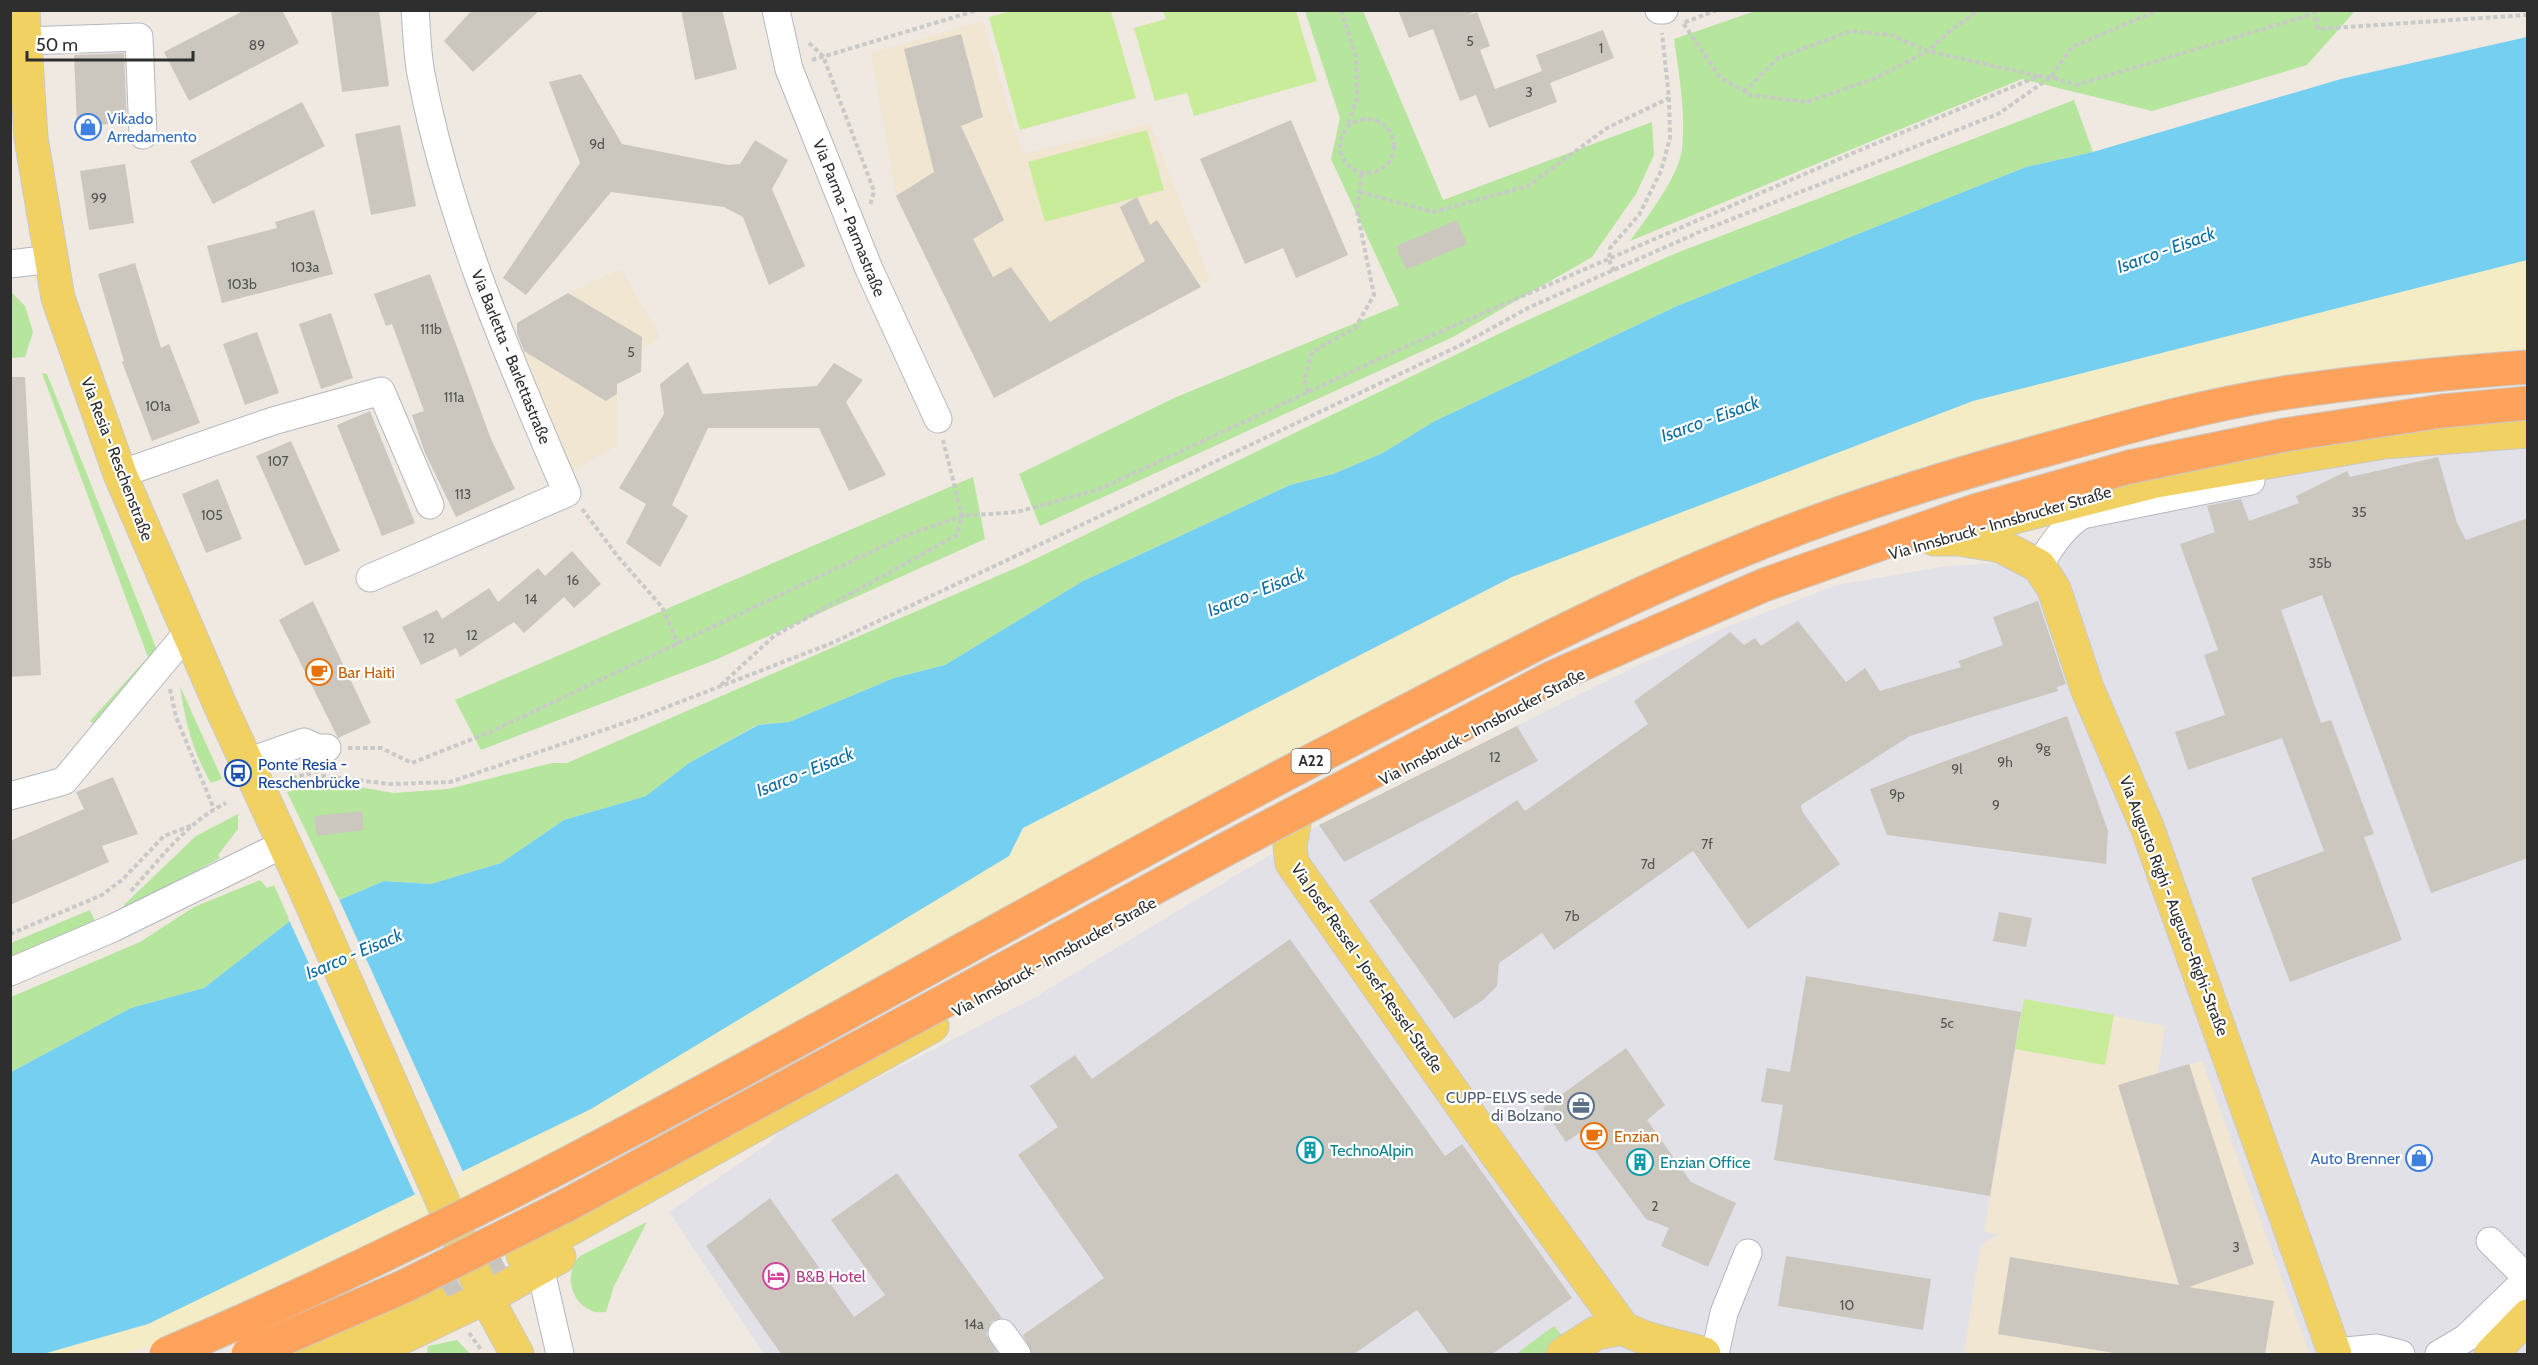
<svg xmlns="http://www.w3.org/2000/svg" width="2538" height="1365" font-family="Cabin,sans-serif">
<rect width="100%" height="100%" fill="#efe9e1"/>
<!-- industrial -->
<polygon fill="#e3e1e8" points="2527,439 2527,1354 764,1354 669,1212 769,1143 793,1114 858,1088 1034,998 1319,825 1632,668 1729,626 1837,585 1947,566 2001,563 2035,542 2067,516 2390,452"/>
<!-- education -->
<g fill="#f0e6d1">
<polygon points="983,21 1022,154 1150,124 1210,280 994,398 896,196 871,53"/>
<polygon points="621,269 660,337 642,349 641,372 617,385 617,445 568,474 517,346 517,323 568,293"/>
<polygon points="2024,999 2165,1026 2158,1073 2202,1061 2309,1352 2307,1354 1964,1354 1980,1247 1998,1234 1984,1232"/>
</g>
<!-- green -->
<g fill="#b6e59e">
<path d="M1758,10H2355V11L2307,65L2152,111L2022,79L1630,241C1646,219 1679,176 1682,149C1686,113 1679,75 1674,39Z"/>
<polygon points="1305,11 1363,11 1443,200 1652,122 1654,155 1636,194 1592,257 1453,337 1040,526 1019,474 1174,398 1399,305 1331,159 1340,118"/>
<polygon points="2074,100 2093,152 2026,167 1677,306 1433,422 1383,453 1333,474 1290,485 1083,581 945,665 894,678 789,722 757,725 689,763 646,796 564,820 501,863 431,884 384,881 339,900 287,792 322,784 359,787 394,793 448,789 552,763 567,763 1025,564 1517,325 1674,254"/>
<polygon points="11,292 25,306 33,332 25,357 11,358"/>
<polygon points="42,373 47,374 159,655 94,724 90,721 148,657"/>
<polygon points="973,477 985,539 715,660 481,750 455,700"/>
<path d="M180,686L222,779L211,783C193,753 185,721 180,686Z"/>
<polygon points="238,814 238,829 218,855 220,858 121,912 125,904 196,836"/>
<polygon points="260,880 267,888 274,885 290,921 204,988 131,1008 11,1072 11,997 140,942 194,907"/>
<polygon points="90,910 96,924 11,960 11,943"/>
<path d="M647,1222L614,1286L606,1312C602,1312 595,1313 592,1311C569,1302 564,1271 580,1256Z"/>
<polygon points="1554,1326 1564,1338 1544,1354 1516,1354"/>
<polygon points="457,1340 470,1354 427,1354 428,1346"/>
</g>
<!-- sand -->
<polygon fill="#f3ecc5" points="2527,260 2527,358 2282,384 1726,541 1487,649 543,1159 382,1241 152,1345 124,1354 43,1354 148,1324 1009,856 1023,828 1512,577 1973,401"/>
<!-- pitch -->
<g fill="#c9ec9a">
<polygon points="1011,11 1111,11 1136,98 1020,130 989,17"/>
<polygon points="1163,11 1296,11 1317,81 1194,116 1187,93 1155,101 1134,28 1166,19"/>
<polygon points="1147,130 1164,190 1045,222 1028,162"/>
<polygon points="2024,999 2114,1015 2105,1065 2015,1049"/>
</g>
<!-- water -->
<polygon fill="#75cff0" points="2527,37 2527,260 1973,401 1512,577 1023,828 1009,856 591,1109 148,1324 43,1354 11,1354 11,1072 131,1008 204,988 290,921 384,881 431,884 501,863 564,820 646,796 689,763 758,725 789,722 894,678 945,665 1083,581 1290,485 1333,474 1383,453 1433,422 1677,306 2026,167 2093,152 2341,79"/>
<!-- pier -->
<polygon fill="#efe9e1" points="338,897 464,1174 416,1197 288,918"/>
<!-- building -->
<g fill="#cbc7bf">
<polygon points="245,10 282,10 299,43 189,101 164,52"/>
<polygon points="331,10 379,10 389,86 342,92"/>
<polygon points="472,10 540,10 473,72 444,41"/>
<polygon points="681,10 722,10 737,69 695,80"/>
<polygon points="1398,10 1477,10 1467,16 1477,12 1490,46 1480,50 1495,89 1542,71 1536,55 1603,30 1614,58 1550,83 1557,102 1489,128 1476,95 1460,101 1433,29 1409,38"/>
<polygon points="961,34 983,117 961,126 1004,220 973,239 993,277 1011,267 1050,322 1145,261 1120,207 1137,197 1150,225 1157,220 1201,287 994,398 896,196 934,172 904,49"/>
<polygon points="124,53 127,123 77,126 74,55"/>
<polygon points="581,74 622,144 728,165 740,164 755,140 788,160 772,189 805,266 769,285 743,217 724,207 611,192 526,295 503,278 580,163 549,82"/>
<polygon points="302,102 325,146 213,204 190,161"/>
<polygon points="1291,120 1348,255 1296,278 1283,248 1245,264 1200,159"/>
<polygon points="400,125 416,206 371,215 355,134"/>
<polygon points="125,164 134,223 89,230 80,171"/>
<polygon points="314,210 333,274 222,303 207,246 277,228 275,222"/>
<polygon points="1457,220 1467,244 1406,270 1396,246"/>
<polygon points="135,263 161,348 169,344 200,423 152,441 122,362 124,361 98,274"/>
<polygon points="430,274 491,439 515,489 456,517 425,453 412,415 424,411 392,324 386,326 374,294"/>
<polygon points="568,293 642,337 641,372 617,384 617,394 606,401 524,351 517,333 517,323"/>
<polygon points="331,313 353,378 321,389 299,324"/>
<polygon points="257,332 279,393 245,405 223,344"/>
<polygon points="688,362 703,394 817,386 834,363 863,380 846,402 886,475 849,491 819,428 708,428 672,505 688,516 660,567 626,543 646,504 619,488 664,414 660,384"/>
<polygon points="10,377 25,377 41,675 10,677"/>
<polygon points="370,411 415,523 382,536 337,425"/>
<polygon points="291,441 340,551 305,566 256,456"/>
<polygon points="2438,457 2457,523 2466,540 2528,518 2528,858 2431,893 2322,595 2281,610 2321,723 2331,720 2374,834 2364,837 2402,940 2290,982 2251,878 2324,851 2282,738 2188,770 2175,732 2225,715 2204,655 2218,650 2180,544 2215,532 2207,506 2241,499 2249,521 2299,503 2296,496 2347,471 2350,477"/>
<polygon points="218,479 242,539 206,553 182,494"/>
<polygon points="572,551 601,584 574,608 564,597 524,633 514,622 460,657 456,648 421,665 402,627 437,610 442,619 489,588 498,602 538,568 545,576"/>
<polygon points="313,601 371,723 338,738 279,620"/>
<polygon points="2038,601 2066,684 2057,687 2058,691 1910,736 1801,805 1802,811 1840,864 1748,929 1693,851 1554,950 1542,933 1499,963 1497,986 1483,1000 1454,1019 1369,901 1517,800 1525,811 1648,724 1634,701 1730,632 1744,645 1755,638 1761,646 1798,621 1846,682 1865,668 1880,691 1961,667 1958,661 2003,645 1993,617"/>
<polygon points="2067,716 2108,831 2106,864 1887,835 1870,789"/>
<polygon points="1517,726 1538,761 1344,862 1319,825"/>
<polygon points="113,777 138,834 102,846 109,862 10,905 10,841 84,809 76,792"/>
<polygon points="362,811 364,830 317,836 314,816"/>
<polygon points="1999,912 2032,918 2026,947 1993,941"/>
<polygon points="1290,939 1445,1156 1462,1144 1572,1298 1492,1354 1449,1354 1417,1310 1354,1354 1032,1354 1023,1335 1104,1278 1018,1155 1058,1127 1030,1086 1075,1055 1092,1079"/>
<polygon points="1806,976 2021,1012 1990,1196 1774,1160 1783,1105 1761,1102 1767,1068 1790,1072"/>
<polygon points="1626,1048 1665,1105 1647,1120 1691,1182 1736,1203 1708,1267 1661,1246 1669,1228 1646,1219 1581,1132 1566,1142 1543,1108"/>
<polygon points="2189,1064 2254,1264 2189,1287 2274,1301 2265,1354 2120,1354 1998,1334 2010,1257 2179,1285 2118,1085"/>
<polygon points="897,1173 1002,1318 992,1321 986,1334 998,1354 781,1354 706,1246 770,1198 854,1317 885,1295 831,1220"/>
<polygon points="1786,1256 1931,1279 1923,1330 1778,1306"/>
</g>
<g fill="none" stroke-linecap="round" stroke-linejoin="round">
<!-- major-tunnel -->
<polyline stroke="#c8c4bd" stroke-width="33" stroke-dasharray="33 16" stroke-linecap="butt" points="431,1301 523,1255"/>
<defs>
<g id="minor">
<polyline points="776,10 789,69 869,269 938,419"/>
<polyline points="1659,10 1664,10"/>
<polyline points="25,41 139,37 143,135"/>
<polyline points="10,264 51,259"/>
<polyline points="120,474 273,421 381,391 430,505"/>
<path d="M2039,566C2051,546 2062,528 2082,515L2251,481"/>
<path d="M370,578L567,493C509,358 450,223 422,79C417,57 417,33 415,10"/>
<polyline points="247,762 304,742 317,748 327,748"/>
<polyline points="10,796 64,781 188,632"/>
<polyline points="10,972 113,928 284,844"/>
<polyline points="2490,1241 2528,1279"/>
<polyline points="540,1267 560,1354"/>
<polyline points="1002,1333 1017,1354"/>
<polyline points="2335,1352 2377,1348 2401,1354"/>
<polyline points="1715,1354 1724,1313 1748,1253"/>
<polyline points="2439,1354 2466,1338 2528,1278"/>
</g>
<g id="major">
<polyline points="23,10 31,138 58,298 120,474 221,707 302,882 480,1286 517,1354"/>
<polyline points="1986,524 2156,481 2384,442 2528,431"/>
<polyline points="1934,539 1959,539 2001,546 2039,566 2054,589 2087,688 2147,827 2335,1354"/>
<path d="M1294,825L1290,846L1292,863L1485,1138L1623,1328C1648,1342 1677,1345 1704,1354"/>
<polyline points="523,1255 932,1026"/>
<polyline points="302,1354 431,1301"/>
<polyline points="367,1354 501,1290 559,1257"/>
<polyline points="1563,1354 1596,1333 1623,1328"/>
<polyline points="2491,1354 2528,1316"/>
</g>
</defs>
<!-- minor casing -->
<use href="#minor" stroke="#b4b7c1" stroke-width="29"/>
<!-- major casing -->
<use href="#major" stroke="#c9c9c9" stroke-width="35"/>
<!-- path -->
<g stroke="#c9c9c9" stroke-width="4" stroke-dasharray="4.5 3" stroke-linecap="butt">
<polyline points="1341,10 1356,57 1357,98 1347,126"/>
<polyline points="1717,10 1683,23 1720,77 1750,95 1807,102 1876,78 1928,51 1950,31 1979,10"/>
<polyline points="2314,10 2318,29 2528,15"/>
<polyline points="809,43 823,56 874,191 870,206"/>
<polyline points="812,60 978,10"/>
<polyline points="1744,92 1778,58 1851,31 1891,35 1928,51 2038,76"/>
<circle cx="1367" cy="146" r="27"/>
<polyline points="1360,192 1433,212 1528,186 1607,128 1669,98"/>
<polyline points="1614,271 1609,260 1610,248 1639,215 1661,171 1670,138 1669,98 1662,33"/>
<polyline points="1308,392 1304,380 1312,352 1355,328 1374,295 1357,211 1362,172"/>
<polyline points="582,509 619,558 662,607 678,644"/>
<polyline points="721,685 774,636 957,535 962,516 943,440"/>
<polyline points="170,689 176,717 214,809"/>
<polyline points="348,748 381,748 412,763 490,732 907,535 962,516 1017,512 1100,489 1396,351 1853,153 2039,76 2051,77 2076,85 2307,16 2309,10"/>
<polyline points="285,780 307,774 390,784 450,782 636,719 832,643 1461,345 1530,307 1704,230 1998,114 2051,77 2072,47 2159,10"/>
<path d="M131,891C160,859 187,822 226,803"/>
<polyline points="10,934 102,895 122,880 164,836 193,825"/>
<polyline points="469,1333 482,1351"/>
</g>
<!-- minor -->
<use href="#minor" stroke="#fff" stroke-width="27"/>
<!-- major -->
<use href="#major" stroke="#f2d163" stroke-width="33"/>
<defs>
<g id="highway-bridge">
<path d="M166,1354C576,1181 956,944 1351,740C1481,672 1612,602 1748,548C1848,507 1952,475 2056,447C2130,426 2206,405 2283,393C2364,381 2446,373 2528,367"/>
<polyline points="248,1354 405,1286 569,1204 1230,847 1553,677 1764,585 1974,511 2129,467 2284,435 2442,411 2528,403"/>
</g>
</defs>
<!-- highway-bridge casing -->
<use href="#highway-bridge" stroke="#c9c9c9" stroke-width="35" stroke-linecap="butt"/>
<!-- highway-bridge -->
<use href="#highway-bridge" stroke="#ffa35c" stroke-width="33"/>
</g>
<!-- icons -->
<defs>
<symbol id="shop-ring" viewBox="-11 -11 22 22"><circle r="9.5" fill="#fff" stroke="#3f7fe0" stroke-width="1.5"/><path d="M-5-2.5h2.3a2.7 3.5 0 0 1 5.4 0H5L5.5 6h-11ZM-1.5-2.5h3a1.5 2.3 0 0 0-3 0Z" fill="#3f7fe0"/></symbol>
<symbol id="cafe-ring" viewBox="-11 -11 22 22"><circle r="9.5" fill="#fff" stroke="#e8710a" stroke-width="1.5"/><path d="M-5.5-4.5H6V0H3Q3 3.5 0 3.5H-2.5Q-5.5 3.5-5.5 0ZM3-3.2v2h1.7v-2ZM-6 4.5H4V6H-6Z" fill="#e8710a"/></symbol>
<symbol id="bus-ring" viewBox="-11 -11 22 22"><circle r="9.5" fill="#fff" stroke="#1a4fb4" stroke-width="1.5"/><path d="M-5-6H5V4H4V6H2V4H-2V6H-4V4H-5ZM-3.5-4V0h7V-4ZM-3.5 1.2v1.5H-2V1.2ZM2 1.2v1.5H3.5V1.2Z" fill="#1a4fb4"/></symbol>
<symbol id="office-ring" viewBox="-11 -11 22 22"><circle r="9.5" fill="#fff" stroke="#5c6f8a" stroke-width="1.5"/><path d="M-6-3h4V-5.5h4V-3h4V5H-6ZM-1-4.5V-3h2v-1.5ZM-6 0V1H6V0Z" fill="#5c6f8a"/></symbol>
<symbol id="building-ring" viewBox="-11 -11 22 22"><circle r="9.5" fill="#fff" stroke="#0f9aa8" stroke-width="1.5"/><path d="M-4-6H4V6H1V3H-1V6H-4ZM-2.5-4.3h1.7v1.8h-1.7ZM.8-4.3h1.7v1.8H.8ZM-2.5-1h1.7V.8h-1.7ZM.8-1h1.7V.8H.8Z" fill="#0f9aa8"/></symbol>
<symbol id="hotel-ring" viewBox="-11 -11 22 22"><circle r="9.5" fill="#fff" stroke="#d1479c" stroke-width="1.5"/><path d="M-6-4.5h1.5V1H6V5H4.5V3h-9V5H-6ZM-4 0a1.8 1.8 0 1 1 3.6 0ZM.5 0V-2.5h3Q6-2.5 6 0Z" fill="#d1479c"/></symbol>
</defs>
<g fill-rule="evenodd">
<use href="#shop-ring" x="73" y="112" width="30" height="30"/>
<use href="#cafe-ring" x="304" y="657" width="30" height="30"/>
<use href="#bus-ring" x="223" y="758" width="30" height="30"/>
<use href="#office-ring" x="1566" y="1091" width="30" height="30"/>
<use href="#cafe-ring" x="1579" y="1121" width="30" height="30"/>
<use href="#building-ring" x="1295" y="1135" width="30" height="30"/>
<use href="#shop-ring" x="2404" y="1143" width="30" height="30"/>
<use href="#building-ring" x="1625" y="1147" width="30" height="30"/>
<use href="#hotel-ring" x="761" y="1261" width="30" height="30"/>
</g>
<g text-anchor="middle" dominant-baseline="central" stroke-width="4.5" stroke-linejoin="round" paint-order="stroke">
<!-- number labels -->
<g font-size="14" fill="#555452">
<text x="1470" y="41">5</text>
<text x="257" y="45">89</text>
<text x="1601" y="48">1</text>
<text x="1529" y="92">3</text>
<text x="597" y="144">9d</text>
<text x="99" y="198">99</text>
<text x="305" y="267">103a</text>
<text x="242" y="284">103b</text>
<text x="431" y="329">111b</text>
<text x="631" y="352">5</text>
<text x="454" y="397">111a</text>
<text x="158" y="406">101a</text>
<text x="278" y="461">107</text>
<text x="463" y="494">113</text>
<text x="2359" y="512">35</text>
<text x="212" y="515">105</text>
<text x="2320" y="563">35b</text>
<text x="573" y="580">16</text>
<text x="531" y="599">14</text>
<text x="472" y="635">12</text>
<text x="429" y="638">12</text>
<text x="2043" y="748">9g</text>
<text x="1495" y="757">12</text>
<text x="2005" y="762">9h</text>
<text x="1957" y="769">9l</text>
<text x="1897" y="794">9p</text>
<text x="1996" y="805">9</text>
<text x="1707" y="844">7f</text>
<text x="1648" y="864">7d</text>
<text x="1572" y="916">7b</text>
<text x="1947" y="1023">5c</text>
<text x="1655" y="1206">2</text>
<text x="2236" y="1247">3</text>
<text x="1847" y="1305">10</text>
<text x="974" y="1324">14a</text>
</g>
<!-- shield labels -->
<rect fill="#fff" stroke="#6d6d6d" stroke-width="1.5" x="1291.5" y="749" width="39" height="24" rx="4.5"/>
<g font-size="15" font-weight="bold" fill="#2e2e2e">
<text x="1311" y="761">A22</text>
</g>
<!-- shop labels -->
<g font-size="16" fill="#366cbe" stroke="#fff" text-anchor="start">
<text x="107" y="118">Vikado<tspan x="107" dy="18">Arredamento</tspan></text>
<text x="2400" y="1158" text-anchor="end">Auto Brenner</text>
</g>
<!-- street labels -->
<g font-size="16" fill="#2e2e2e" stroke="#fff">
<text transform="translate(849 218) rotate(68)">Via Parma - Parmastraße</text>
<text transform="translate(511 357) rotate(68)">Via Barletta - Barlettastraße</text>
<text transform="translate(117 459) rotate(69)">Via Resia - Reschenstraße</text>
<text transform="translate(2000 523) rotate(-16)">Via Innsbruck - Innsbrucker Straße</text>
<text transform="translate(1482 727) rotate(-28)">Via Innsbruck - Innsbrucker Straße</text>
<text transform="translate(2174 906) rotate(69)">Via Augusto Righi - Augusto-Righi-Straße</text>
<text transform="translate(1054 957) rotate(-29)">Via Innsbruck - Innsbrucker Straße</text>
<text transform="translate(1367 968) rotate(55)">Via Josef Ressel - Josef-Ressel-Straße</text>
</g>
<!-- food labels -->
<g font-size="16" fill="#c56008" stroke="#fff" text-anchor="start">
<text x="338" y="672">Bar Haiti</text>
<text x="1614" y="1136">Enzian</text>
</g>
<!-- transit labels -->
<g font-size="16" fill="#164399" stroke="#fff" text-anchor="start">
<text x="258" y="764">Ponte Resia -<tspan x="258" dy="18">Reschenbrücke</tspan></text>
</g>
<!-- service labels -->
<g font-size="16" fill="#4e5e75" stroke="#fff" text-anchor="end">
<text x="1562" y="1097">CUPP-ELVS sede<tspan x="1562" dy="18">di Bolzano</tspan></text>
</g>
<!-- culture labels -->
<g font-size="16" fill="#0d838f" stroke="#fff" text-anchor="start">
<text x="1330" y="1150">TechnoAlpin</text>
<text x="1660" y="1162">Enzian Office</text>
</g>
<!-- hotel labels -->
<g font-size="16" fill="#b23c85" stroke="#fff" text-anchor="start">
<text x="796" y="1276">B&amp;B Hotel</text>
</g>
<!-- water labels -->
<g font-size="18" font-style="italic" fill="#0d6fa3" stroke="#fff">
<text transform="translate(2166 250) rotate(-20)">Isarco - Eisack</text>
<text transform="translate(1710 419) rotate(-20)">Isarco - Eisack</text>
<text transform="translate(1256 592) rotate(-22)">Isarco - Eisack</text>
<text transform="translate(805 772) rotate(-22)">Isarco - Eisack</text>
<text transform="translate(354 954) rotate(-23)">Isarco - Eisack</text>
</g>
</g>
<!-- border -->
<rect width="2538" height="1365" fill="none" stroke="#2e2e2e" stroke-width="24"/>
<!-- scale -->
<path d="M27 51v9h166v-9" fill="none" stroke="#2e2e2e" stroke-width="3"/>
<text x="36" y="51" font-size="18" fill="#2e2e2e" stroke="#ffffff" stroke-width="4.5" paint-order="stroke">50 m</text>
</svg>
